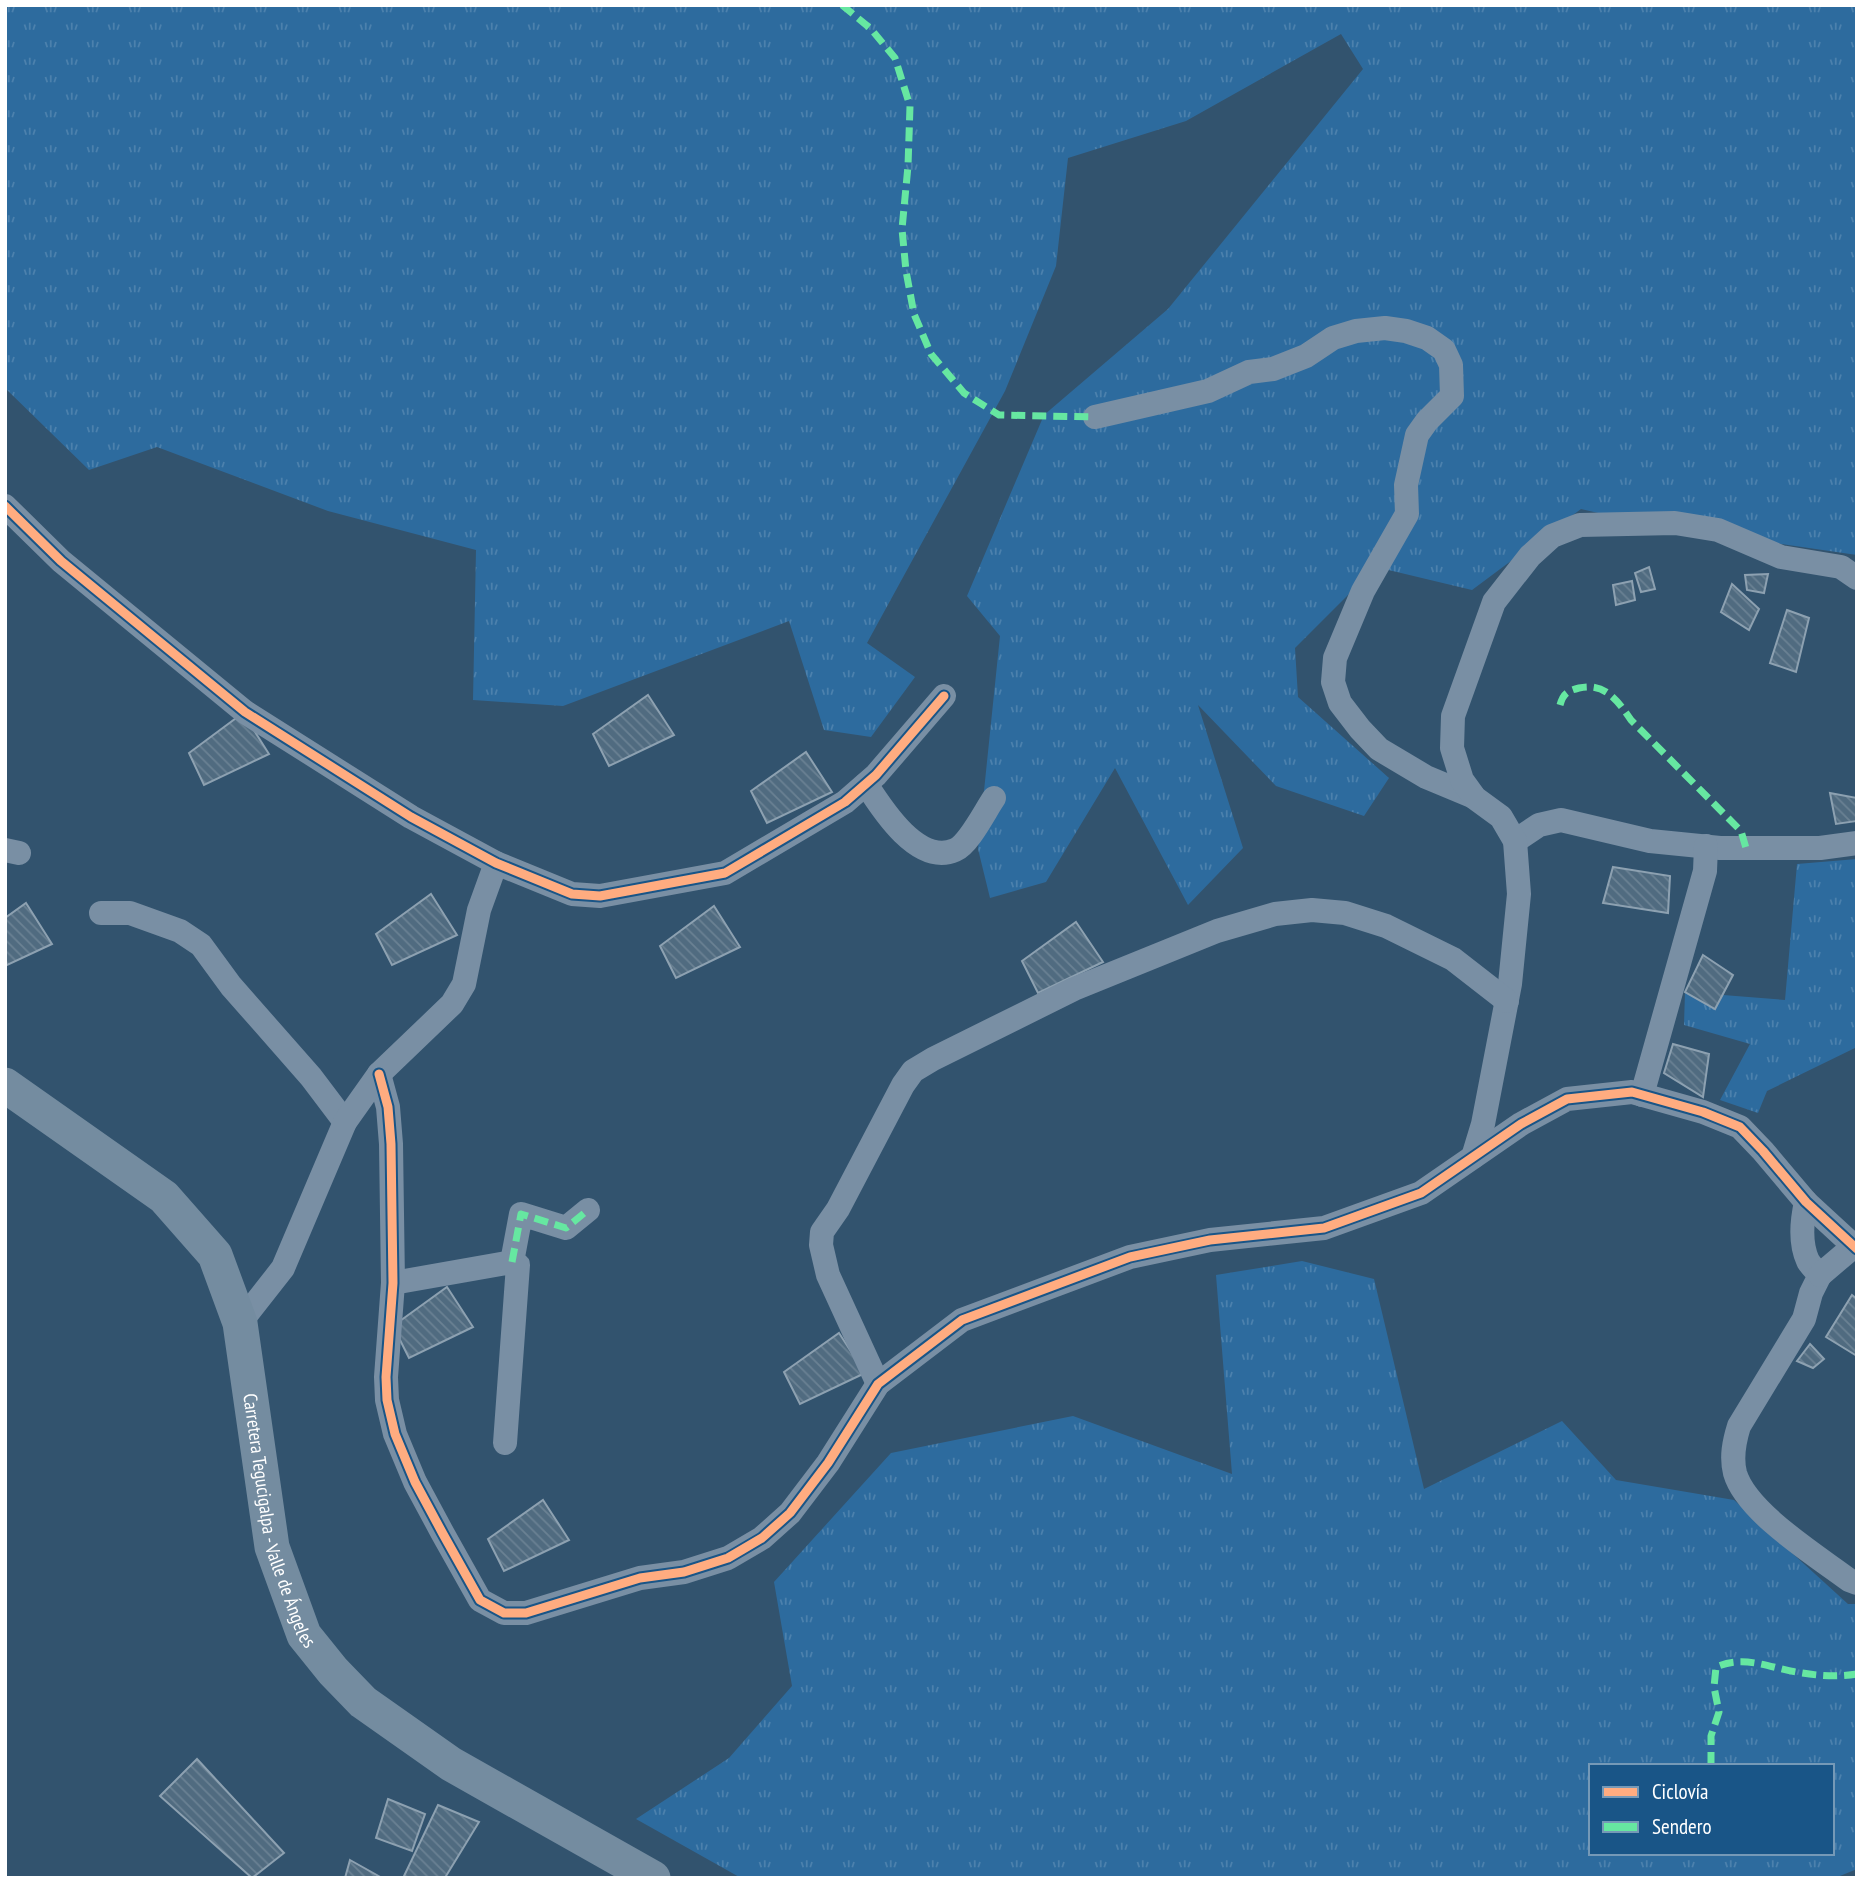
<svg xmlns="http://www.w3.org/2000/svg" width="1862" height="1883" font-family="'PT Sans Narrow',sans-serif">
<defs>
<pattern id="grass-tufts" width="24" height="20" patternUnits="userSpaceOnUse" patternTransform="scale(1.75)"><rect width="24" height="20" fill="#2d6b9e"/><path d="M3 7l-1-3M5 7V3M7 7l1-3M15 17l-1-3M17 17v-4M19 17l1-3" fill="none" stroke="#4c81ad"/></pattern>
<pattern id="building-back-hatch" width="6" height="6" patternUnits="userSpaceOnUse" patternTransform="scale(1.75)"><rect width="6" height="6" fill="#506b80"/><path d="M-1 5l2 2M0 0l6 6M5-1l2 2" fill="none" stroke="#6a8193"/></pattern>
</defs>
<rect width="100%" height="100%" fill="#32536e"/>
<!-- grass -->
<g fill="url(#grass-tufts)" fill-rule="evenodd">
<polygon points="5,5 1857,5 1857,555 1646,524 1581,509 1472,590 1376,567 1295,648 1298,697 1389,778 1364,816 1276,786 1198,705 1243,848 1188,905 1115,768 1046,882 990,898 978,849 1000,636 967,596 1044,415 1168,309 1363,69 1341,34 1186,121 1068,158 1056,266 1005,391 867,643 915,677 871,737 824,730 789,621 563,706 473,700 476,550 328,511 157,447 89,470 5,388"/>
<polygon points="1857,859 1857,1047 1767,1091 1758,1113 1720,1100 1750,1044 1684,1025 1685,992 1785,1000 1797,864"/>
<path d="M1302,1261L1374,1279L1424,1489L1562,1421L1616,1480L1734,1500L1848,1604H1857V1869L1835,1878H741L636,1819L729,1758L792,1686L774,1582L891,1453L1073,1416L1232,1474L1216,1275ZM1591,1766H1832V1853H1591Z"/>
</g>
<!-- building -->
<g fill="url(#building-back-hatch)" stroke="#8da1b1" stroke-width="2">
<polygon points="1649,567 1655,589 1641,592 1635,573"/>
<polygon points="1768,574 1764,593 1747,590 1745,575"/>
<polygon points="1632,581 1635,600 1616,605 1613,585"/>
<polygon points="1732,584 1759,609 1749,630 1721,612"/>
<polygon points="1787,610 1809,618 1796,672 1770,663"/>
<polygon points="648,695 674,735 609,766 593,734"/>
<polygon points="243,713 269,754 204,785 189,753"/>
<polygon points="806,752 832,792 767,823 751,791"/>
<polygon points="1830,793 1857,798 1857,821 1836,824"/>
<polygon points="1613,867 1670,876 1668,913 1603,903"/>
<polygon points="431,894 457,935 392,965 376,934"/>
<polygon points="26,903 52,944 5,966 5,918"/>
<polygon points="714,906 740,947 676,978 660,946"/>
<polygon points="1076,922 1103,962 1038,993 1022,961"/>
<polygon points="1703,955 1733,975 1715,1009 1685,992"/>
<polygon points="1673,1044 1709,1054 1703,1097 1664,1073"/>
<polygon points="447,1287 473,1327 409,1358 393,1326"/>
<polygon points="1852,1295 1857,1299 1857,1356 1826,1337"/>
<polygon points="839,1333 865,1373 800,1404 784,1372"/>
<polygon points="1810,1344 1824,1359 1813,1368 1797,1361"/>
<polygon points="543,1500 569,1540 504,1571 488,1539"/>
<polygon points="197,1759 284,1853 252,1878 160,1796"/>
<polygon points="388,1799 425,1814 412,1851 376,1838"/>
<polygon points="438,1805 479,1822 446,1876 448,1878 406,1878 404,1876"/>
<polygon points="350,1860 382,1878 345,1878"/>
</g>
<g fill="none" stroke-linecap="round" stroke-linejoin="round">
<!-- minor -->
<g stroke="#798fa4" stroke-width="24">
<polyline points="1095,417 1208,391 1249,372 1273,369 1306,356 1333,338 1356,331 1385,328 1406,331 1427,338 1444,350 1451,365 1452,396 1427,421 1417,435 1406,485 1407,514 1363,591 1335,658 1333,682 1340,703 1360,729 1379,749 1426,777 1474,797"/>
<polyline points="5,506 61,561 245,712 411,817 496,863 572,894 600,896 725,873 845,802 876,775 944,696"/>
<path d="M866,784C882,809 918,866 955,850C969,844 985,811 994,798"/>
<polyline points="1515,841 1539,825 1561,820 1650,841 1720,848 1820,848 1857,843"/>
<polyline points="5,850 19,853"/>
<polyline points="101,913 130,913 180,931 201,945 231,986 311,1077 345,1122"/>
<polyline points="379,1074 388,1107 391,1144 393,1283 386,1377 387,1400 395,1434 415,1482 443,1534 480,1600 504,1613 526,1613 640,1578 684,1572 728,1558 762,1538 790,1513 828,1463 878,1384 962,1320 1130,1257 1210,1240 1324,1228 1421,1193 1521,1124 1567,1099 1632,1092 1703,1112 1740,1127 1763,1151 1806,1202 1857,1249"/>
<polyline points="1642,1095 1705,871 1706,846"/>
<polyline points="1473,1157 1483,1124 1510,984 1519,894 1515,841 1501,817 1475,798 1462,780 1452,748 1453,716 1494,602 1530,556 1552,536 1580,525 1675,523 1718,530 1781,557 1841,567 1857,578"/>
<path d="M1806,1202C1802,1220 1800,1244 1808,1261C1811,1266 1816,1271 1820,1275L1811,1293L1804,1319L1739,1426C1734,1442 1731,1457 1735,1473C1746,1512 1817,1556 1849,1580L1857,1583"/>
<polyline points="512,1262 521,1214 566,1228 588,1210"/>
<polyline points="1820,1275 1853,1247"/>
<polyline points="393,1283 512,1262 518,1265 505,1443"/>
<polyline points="240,1323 283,1268 345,1122 379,1074 452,1004 464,984 479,910 496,863"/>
<polyline points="878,1384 828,1275 821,1245 822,1232 838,1209 903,1085 913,1071 933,1059 1074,989 1217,931 1275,914 1312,910 1345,913 1386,926 1453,959 1507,1001"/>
</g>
<!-- secondary -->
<path stroke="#748ca0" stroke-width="35" id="s1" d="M5,1085L164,1197L215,1255L240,1323L272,1547L304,1635L333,1671L363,1702L451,1764L653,1878"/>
<!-- quiet -->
<g stroke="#66e7a1" stroke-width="7" stroke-dasharray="14 7" stroke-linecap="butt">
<polyline points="842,5 871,29 895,58 910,106 908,166 902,229 906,271 914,314 931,354 964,393 999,415 1095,417"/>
<path d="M1560,705C1563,694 1567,691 1579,688C1605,682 1618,701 1631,720L1741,831L1746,848"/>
<polyline points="512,1262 521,1214 566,1228 588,1210"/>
<path d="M1711,1766V1736L1719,1712L1714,1687L1716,1667C1746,1654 1772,1669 1802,1673C1821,1676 1838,1677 1857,1674"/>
</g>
<defs>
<g id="cycleway">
<polyline points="5,506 61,561 245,712 411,817 496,863 572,894 600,896 725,873 845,802 876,775 944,696"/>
<polyline points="379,1074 388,1107 391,1144 393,1283 386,1377 387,1400 395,1434 415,1482 443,1534 480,1600 504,1613 526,1613 640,1578 684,1572 728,1558 762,1538 790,1513 828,1463 878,1384 962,1320 1130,1257 1210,1240 1324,1228 1421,1193 1521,1124 1567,1099 1632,1092 1703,1112 1740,1127 1763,1151 1806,1202 1857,1249"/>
</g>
</defs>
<!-- cycleway casing -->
<use href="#cycleway" stroke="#195587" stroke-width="13"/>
<!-- cycleway -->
<use href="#cycleway" stroke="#ffac80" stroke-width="9"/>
</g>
<g text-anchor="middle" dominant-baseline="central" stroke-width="7" stroke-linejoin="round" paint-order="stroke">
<!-- street labels -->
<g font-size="19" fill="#fff" stroke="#195587">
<text stroke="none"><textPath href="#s1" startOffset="546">Carretera Tegucigalpa - Valle de Ángeles</textPath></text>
</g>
</g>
<!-- border -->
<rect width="1862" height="1883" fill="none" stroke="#ffffff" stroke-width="14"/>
<!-- legend -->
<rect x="1589" y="1764" width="245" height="91" fill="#195587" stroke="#7599b7" stroke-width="2"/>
<rect x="1603" y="1787" width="35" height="10" fill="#ffac80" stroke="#7599b7" stroke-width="2"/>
<text x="1652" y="1799" font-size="21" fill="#ffffff">Ciclovía</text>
<rect x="1603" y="1822" width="35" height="10" fill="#66e7a1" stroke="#7599b7" stroke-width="2"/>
<text x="1652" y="1834" font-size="21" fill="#ffffff">Sendero</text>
</svg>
